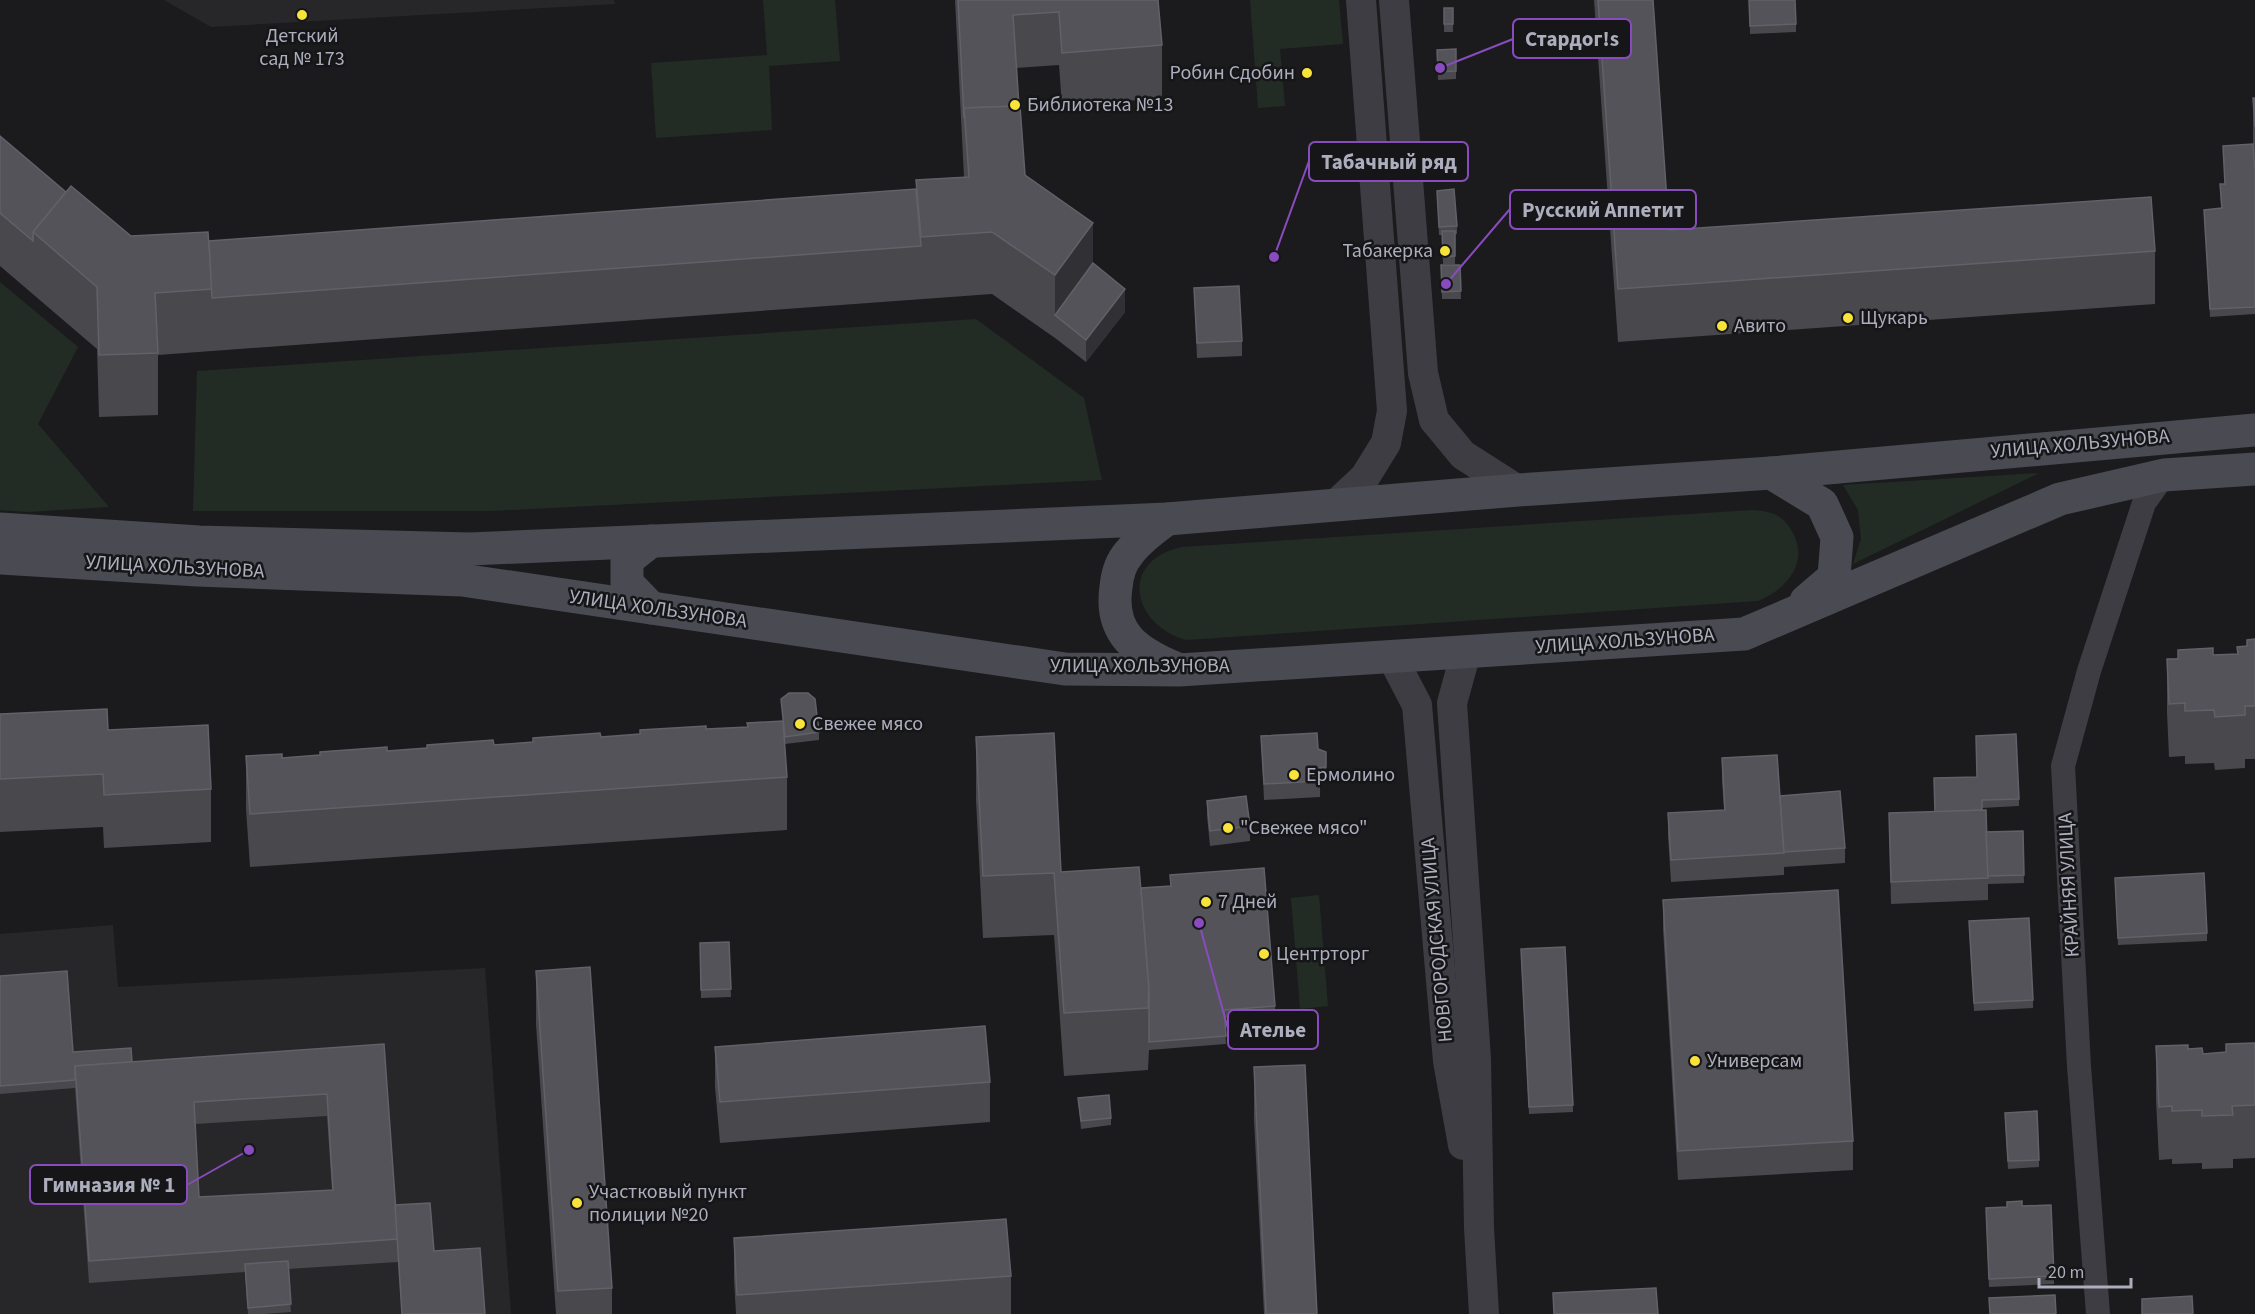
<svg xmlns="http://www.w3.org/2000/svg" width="2255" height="1314" font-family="'Source Sans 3',sans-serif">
<rect width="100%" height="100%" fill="#1b1b1d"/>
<!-- built -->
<g fill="#27272a">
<polygon points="164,0 614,0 615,4 211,27"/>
<polygon points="113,925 118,987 485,968 511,1314 0,1314 0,934"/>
</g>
<!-- green -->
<g fill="#222c25">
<polygon points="763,0 835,0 840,61 769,66 772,130 656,138 651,63 767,55"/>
<polygon points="1250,0 1339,0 1343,44 1280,49 1285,106 1258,108"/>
<polygon points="0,282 78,347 38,424 109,507 28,512 0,510"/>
<polygon points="976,319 1084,398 1102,480 492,511 193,511 197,371"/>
<polygon points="2039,473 1853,564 1861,539 1858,510 1843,485"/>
<path d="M1752,510C1758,510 1765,511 1771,513C1782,516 1789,525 1794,535C1808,565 1785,590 1758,601L1186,640C1131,624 1119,560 1182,547Z"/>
<polygon points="1319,895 1328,1006 1300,1009 1291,898"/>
</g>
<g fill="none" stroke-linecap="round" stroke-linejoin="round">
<!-- minor -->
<polyline stroke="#3e3d44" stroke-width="24" points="2098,1314 2079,1066 2063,766 2089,671 2144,503 2164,475"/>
<!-- tertiary -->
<g stroke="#3e3d44" stroke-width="30">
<polyline points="1394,0 1423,373 1434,420 1463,455 1518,490"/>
<polyline points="1335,505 1365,477 1386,443 1392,411 1361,0"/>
<polyline points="1466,652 1452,703 1476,1059 1479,1228 1484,1314"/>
<polyline points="1392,657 1417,705 1448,1061 1463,1145"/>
</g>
<!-- secondary -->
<g stroke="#494a52" stroke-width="33">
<polyline points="1771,473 1822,504 1837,537 1834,577 1806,601"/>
<path d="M1167,519C1153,530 1139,539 1129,553C1121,562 1117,576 1116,587C1109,634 1137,652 1175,668"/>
<polyline points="0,529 199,542 470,549 1167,519 1518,490 1771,473 2255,430"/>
<polyline points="651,541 627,560 627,583 651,608"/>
<polyline points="0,558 198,570 462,580 1065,669 1179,670 1744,634 2060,499 2164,475 2255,469"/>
</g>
</g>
<!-- wall -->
<g fill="#48484d" fill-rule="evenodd">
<polygon points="955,0 1158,0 1162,45 1162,98 1062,106 1059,65 1016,68 1025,175 1093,263 1125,312 1086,362 1055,338 992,294 158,355 158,415 99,417 97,349 0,266 0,136 66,192 131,236 209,241 916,189 916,180 964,177"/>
<polygon points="1594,0 1653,0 1669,230 2155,251 2155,304 1618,342"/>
<polygon points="1749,0 1796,24 1796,32 1750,34"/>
<rect x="1444" y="8" width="9" height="24"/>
<polygon points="1456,49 1456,79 1438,80 1437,50"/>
<polygon points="2253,98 2255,98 2255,314 2210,317 2204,210 2221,208 2220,184 2225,184 2223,146 2253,144"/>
<polygon points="1437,191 1457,226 1457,234 1455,234 1455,264 1443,264 1442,235 1439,235"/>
<polygon points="1441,265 1460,265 1461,299 1442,299"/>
<polygon points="1194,288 1242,341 1242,356 1197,358"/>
<polygon points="2255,639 2255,759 2245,759 2245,768 2215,770 2214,763 2185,764 2185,756 2169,757 2167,712 2167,659 2237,654"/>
<polygon points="781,699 819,732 819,740 785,744 783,726 787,777 787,830 250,867 246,809 246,756 282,758 494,745 747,727 783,721"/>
<polygon points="0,714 108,730 211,789 211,842 104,848 103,827 0,832"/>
<polygon points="1261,736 1318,749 1326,767 1326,782 1320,783 1320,797 1264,800"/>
<polygon points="976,737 1061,872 1141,888 1170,886 1170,875 1275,1006 1275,1013 1225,1018 1226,1044 1149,1050 1148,1070 1064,1076 1054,935 983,938 976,800"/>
<polygon points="1722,758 1780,796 1845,848 1845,863 1784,867 1784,875 1671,882 1668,836 1668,813 1724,810 1722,780"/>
<polygon points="1934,778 2019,799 2019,806 1982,808 1986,832 2023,831 2024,883 1988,884 1988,900 1891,904 1889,813 1935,812"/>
<polygon points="1207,801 1250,826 1250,841 1210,846 1207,816"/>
<polygon points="2115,885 2207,933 2207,941 2118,945"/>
<polygon points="1663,900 1853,1141 1853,1170 1678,1180 1663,929"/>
<polygon points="1969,928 2033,1000 2033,1008 1974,1011"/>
<polygon points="729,942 731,997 701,998 700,943"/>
<polygon points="1521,957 1573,1105 1573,1112 1529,1114"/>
<polygon points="536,971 612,1288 612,1314 556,1314 536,1024"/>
<path d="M0,976L73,1052L132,1062L384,1044L395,1205L485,1314H402L398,1258V1262L288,1269L291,1312L264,1314H248L245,1272L89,1283L75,1088L0,1094ZM327,1116L332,1190L199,1197L195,1124Z"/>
<polygon points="2255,1043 2255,1158 2233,1159 2233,1168 2202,1169 2202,1163 2172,1164 2172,1159 2159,1160 2156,1100 2156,1046 2188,1049 2203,1054 2226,1052"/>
<polygon points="715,1047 990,1082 990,1122 720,1143 715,1087"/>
<polygon points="1254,1067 1317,1314 1264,1314 1254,1120"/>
<polygon points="1078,1098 1111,1118 1111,1125 1081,1129"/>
<polygon points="2005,1120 2039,1160 2039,1167 2008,1169"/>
<polygon points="1986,1216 2054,1276 2054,1284 1989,1287"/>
<polygon points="734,1238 1011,1276 1011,1314 736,1314 734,1279"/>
</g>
<!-- shaded-wall -->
<g fill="#313135">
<polygon points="1093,223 1093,285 1055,315 1055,275"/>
<polygon points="1125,289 1125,312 1086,362 1086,340"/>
</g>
<!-- building -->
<g fill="#535359" stroke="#616169" stroke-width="1.5" fill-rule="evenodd">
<polygon points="958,0 1158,0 1162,45 1062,53 1059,12 1013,15 1019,106 964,108 964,118"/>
<polygon points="1598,0 1653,0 1669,230 2151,197 2155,251 1618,289"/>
<polygon points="1749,0 1795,0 1796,24 1750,26"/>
<rect x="1444" y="8" width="9" height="16"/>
<polygon points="1456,49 1456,71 1438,72 1437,50"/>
<polygon points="2253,98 2255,98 2255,127"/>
<polygon points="1020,106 1025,175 1093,223 1055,275 992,232 921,237 916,180 969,177 964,108"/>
<polygon points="0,136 66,192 33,232 33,241 0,213"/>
<polygon points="2253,144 2255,172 2255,307 2210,309 2204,210 2222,208 2220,184 2225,184 2223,146"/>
<polygon points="71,186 131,236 208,232 212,289 155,293 158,353 99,355 97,287 33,232"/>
<polygon points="916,189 921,246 212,298 209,241"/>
<polygon points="1454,189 1457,226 1439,227 1437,191"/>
<polygon points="1442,231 1455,231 1455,256 1443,257"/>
<polygon points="1093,263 1125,289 1086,340 1055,315"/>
<polygon points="1441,265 1460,265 1461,291 1442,292"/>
<polygon points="1239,286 1242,341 1197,343 1194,288"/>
<polygon points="2255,639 2255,706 2245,706 2245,715 2215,717 2214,710 2185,711 2185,703 2169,704 2167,659 2178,659 2178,650 2213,648 2213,655 2238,654 2237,647 2247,646 2247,640"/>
<polygon points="789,693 808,693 815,699 819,732 785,737 781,699"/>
<polygon points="107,709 108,730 208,725 211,789 104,795 103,774 0,779 0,714"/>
<polygon points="783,721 787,777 250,814 246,756 282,754 282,758 320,755 320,752 387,747 387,751 427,748 427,745 493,740 494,745 533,742 533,738 600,733 601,737 640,734 640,730 706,726 706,729 748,727 747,723"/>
<polygon points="1054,733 1061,872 1139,867 1149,988 1148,1008 1064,1013 1054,873 983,876 976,737"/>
<polygon points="1317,733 1318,749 1326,752 1326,767 1319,768 1320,781 1264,784 1261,736"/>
<polygon points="2016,734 2019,799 1982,800 1982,810 1935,812 1934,778 1977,777 1976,736"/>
<polygon points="1777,755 1784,853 1671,860 1668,813 1725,810 1722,758"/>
<polygon points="1840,791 1845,848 1784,852 1780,796"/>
<polygon points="1246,796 1250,826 1210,831 1207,801"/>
<polygon points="1986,810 1988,878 1891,882 1889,813"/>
<polygon points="2023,831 2024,875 1988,876 1986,832"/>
<polygon points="1264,868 1275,1006 1224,1010 1226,1036 1149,1042 1149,988 1141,888 1171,886 1170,875"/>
<polygon points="2204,873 2207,933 2118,938 2115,878"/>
<polygon points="1838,890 1853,1141 1678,1151 1663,900"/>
<polygon points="2029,918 2033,1000 1974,1003 1969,921"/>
<polygon points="729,942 731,989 701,990 700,943"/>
<polygon points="1565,947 1573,1105 1529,1107 1521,949"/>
<polygon points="590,967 612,1288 558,1291 536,971"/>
<polygon points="67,971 73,1052 131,1048 132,1062 75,1066 75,1080 0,1086 0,976"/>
<polygon points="985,1026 990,1082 720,1102 715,1047"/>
<polygon points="2255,1043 2255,1105 2232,1106 2233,1115 2202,1116 2202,1110 2172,1111 2172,1106 2159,1107 2156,1046 2188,1045 2188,1049 2202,1048 2203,1054 2226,1052 2226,1044"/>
<path d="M384,1044L398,1239L89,1261L75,1066ZM327,1094L333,1190L199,1197L194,1102Z"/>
<polygon points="1305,1065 1317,1314 1266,1314 1254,1067"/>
<polygon points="1109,1095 1111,1118 1081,1121 1078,1098"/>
<polygon points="2037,1111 2039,1160 2008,1161 2005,1113"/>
<polygon points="2022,1201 2022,1206 2051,1205 2054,1276 1989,1279 1986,1208 2007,1207 2007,1202"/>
<polygon points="430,1203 434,1251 480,1248 485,1314 402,1314 395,1205"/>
<polygon points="1006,1219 1011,1276 737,1295 734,1238"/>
<polygon points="288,1261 291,1304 248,1308 245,1264"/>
<polygon points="1656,1288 1658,1314 1554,1314 1553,1293"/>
<polygon points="2055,1295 2056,1314 1990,1314 1989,1298"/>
<polygon points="2192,1296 2193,1314 2142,1314 2142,1299"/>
</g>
<!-- markers -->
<g fill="#f7e339" stroke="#161618" stroke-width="2">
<circle cx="302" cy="15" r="6"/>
<circle cx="1307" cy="73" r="6"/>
<circle cx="1015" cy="105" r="6"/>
<circle cx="1445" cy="251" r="6"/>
<circle cx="1848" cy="318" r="6"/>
<circle cx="1722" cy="326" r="6"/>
<circle cx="800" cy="724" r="6"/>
<circle cx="1294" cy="775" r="6"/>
<circle cx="1228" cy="828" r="6"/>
<circle cx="1206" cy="902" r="6"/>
<circle cx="1264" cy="954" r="6"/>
<circle cx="1695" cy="1061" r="6"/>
<circle cx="577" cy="1203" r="6"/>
</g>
<g text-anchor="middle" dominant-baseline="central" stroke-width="5" stroke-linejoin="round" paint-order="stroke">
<!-- poi labels -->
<g font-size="20" fill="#adaebd" stroke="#161618" text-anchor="start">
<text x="302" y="36" text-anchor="middle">Детский<tspan x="302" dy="23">сад № 173</tspan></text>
<text x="1295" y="73" text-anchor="end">Робин Сдобин</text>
<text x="1027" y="105">Библиотека №13</text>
<text x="1433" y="251" text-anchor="end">Табакерка</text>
<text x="1860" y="318">Щукарь</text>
<text x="1734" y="326">Авито</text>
<text x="812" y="724">Свежее мясо</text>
<text x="1306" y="775">Ермолино</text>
<text x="1240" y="828">"Свежее мясо"</text>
<text x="1218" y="902">7 Дней</text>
<text x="1276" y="954">Центрторг</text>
<text x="1707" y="1061">Универсам</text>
<text x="589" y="1192">Участковый пункт<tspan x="589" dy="23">полиции №20</tspan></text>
</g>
<!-- street labels -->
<g font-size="20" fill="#adaebd" stroke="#161618">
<text transform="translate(2080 444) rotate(-5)">УЛИЦА ХОЛЬЗУНОВА</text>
<text transform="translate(175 567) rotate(3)">УЛИЦА ХОЛЬЗУНОВА</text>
<text transform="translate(658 609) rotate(8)">УЛИЦА ХОЛЬЗУНОВА</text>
<text transform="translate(1625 641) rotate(-4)">УЛИЦА ХОЛЬЗУНОВА</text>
<text x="1140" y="666">УЛИЦА ХОЛЬЗУНОВА</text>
<text transform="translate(2069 885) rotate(-93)">КРАЙНЯЯ УЛИЦА</text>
<text transform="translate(1437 940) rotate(-95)">НОВГОРОДСКАЯ УЛИЦА</text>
</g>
</g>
<!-- callouts -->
<path fill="none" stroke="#884cbe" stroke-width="2" d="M1440 68L1513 39M1274 257L1309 161M1446 284L1510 209M1199 923L1228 1029M249 1150L187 1185"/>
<g fill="#884cbe" stroke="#161618" stroke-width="2">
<circle cx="1440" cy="68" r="6"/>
<circle cx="1274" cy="257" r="6"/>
<circle cx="1446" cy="284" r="6"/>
<circle cx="1199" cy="923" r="6"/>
<circle cx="249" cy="1150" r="6"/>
</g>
<g fill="#161618" stroke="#884cbe" stroke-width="2">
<rect x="1513" y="19" width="118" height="39" rx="6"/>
<rect x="1309" y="142" width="159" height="39" rx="6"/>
<rect x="1510" y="190" width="186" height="39" rx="6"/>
<rect x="1228" y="1010" width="90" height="39" rx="6"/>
<rect x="30" y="1165" width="157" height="39" rx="6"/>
</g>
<g font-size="21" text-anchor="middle" font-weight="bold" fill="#adaebd">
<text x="1572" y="46">Стардог!s</text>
<text x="1389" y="169">Табачный ряд</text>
<text x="1603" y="217">Русский Аппетит</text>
<text x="1273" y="1037">Ателье</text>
<text x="109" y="1192">Гимназия № 1</text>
</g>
<!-- scale -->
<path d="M2039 1278v9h92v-9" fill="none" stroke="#adaebd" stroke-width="3"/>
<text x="2048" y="1278" font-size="18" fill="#adaebd" stroke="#161618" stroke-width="4.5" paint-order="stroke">20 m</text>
</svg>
